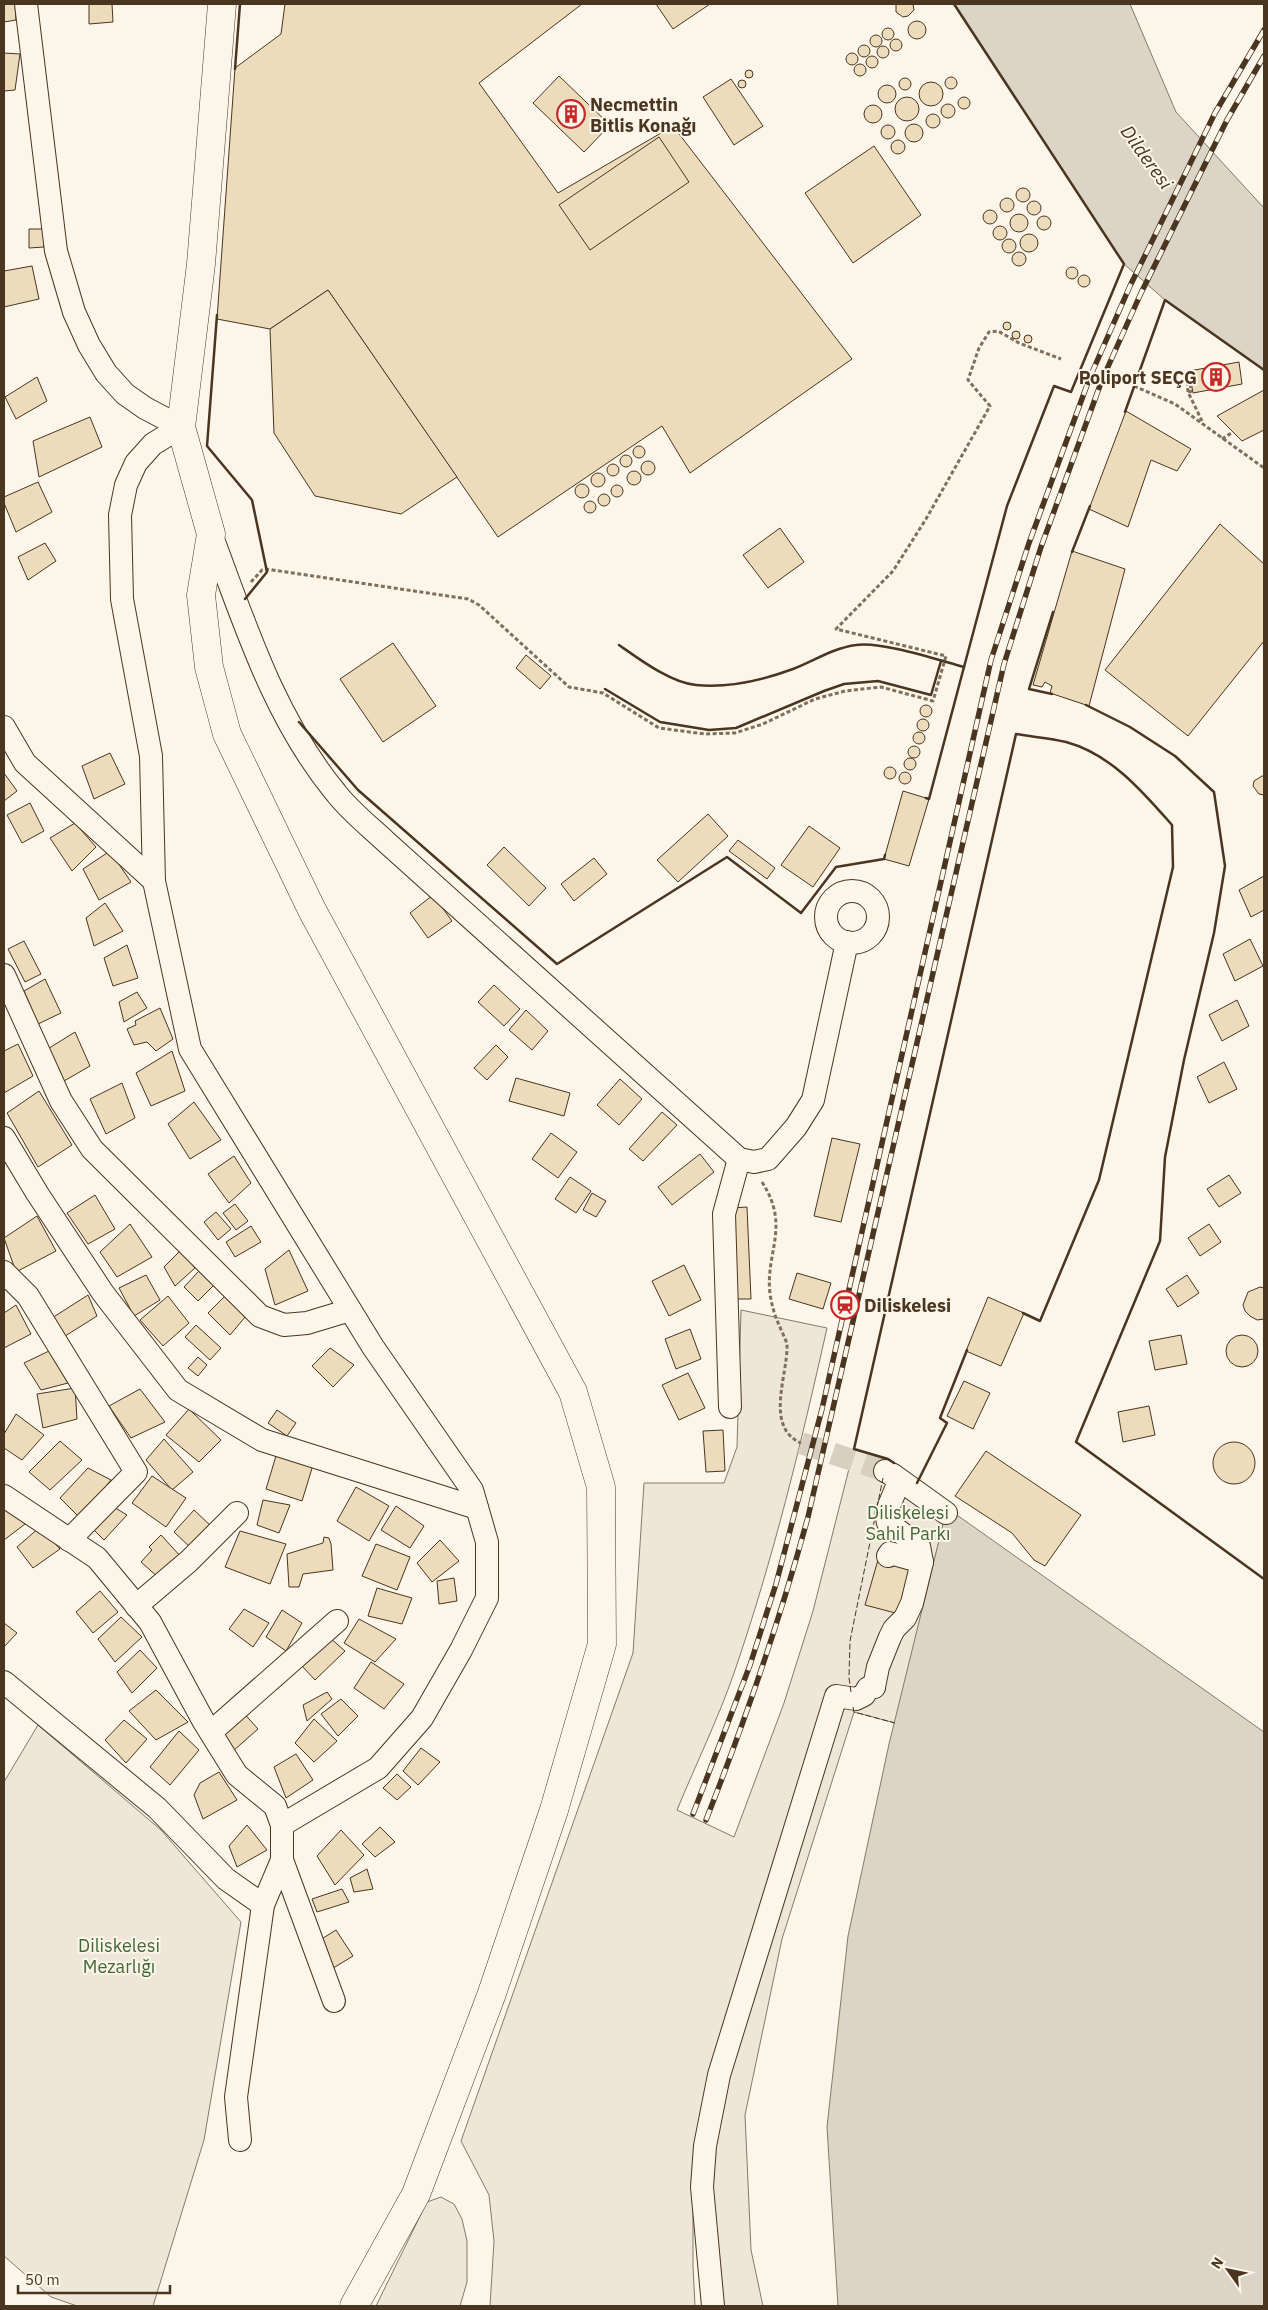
<svg xmlns="http://www.w3.org/2000/svg" width="1268" height="2310" font-family="'IBM Plex Sans',sans-serif">
<rect width="100%" height="100%" fill="#fbf6e9"/>
<!-- green -->
<g fill="#ede6d9" stroke="#887966">
<path d="M741,1310L827,1328C801,1444 773,1560 734,1673C718,1719 696,1764 677,1810L734,1837L784,1703L813,1611L854,1449L887,1460L888,1459L947,1508L895,1723L854,1712L782,1939L745,2115L751,2250L763,2306H715L710,2144L834,1691L693,2168V2266L695,2306H490L494,2241L489,2195L461,2141L633,1653L644,1483H724L737,1447Z"/>
<polygon points="38,1725 161,1830 241,1922 204,2140 153,2306 77,2306 51,2297 4,2256 4,1782"/>
<polygon points="441,2197 454,2204 462,2219 467,2241 467,2282 460,2306 376,2306 427,2202"/>
</g>
<!-- water -->
<g fill="#dcd4c6" stroke="#887966">
<polygon points="954,4 1130,4 1176,112 1264,208 1264,370 1165,300 1124,264"/>
<polygon points="947,1508 1264,1732 1264,2306 838,2306 827,2127 848,1936 889,1744"/>
</g>
<!-- building -->
<g fill="#ecdcbc" stroke="#4a3520">
<polygon points="4,4 15,4 16,20 4,22"/>
<polygon points="89,4 112,4 113,22 89,24"/>
<polygon points="285,4 582,4 479,83 558,193 673,126 852,359 690,473 662,426 498,537 328,290 270,329 217,319 235,68 281,34"/>
<polygon points="656,4 710,4 673,29"/>
<polygon points="896,4 913,4 914,10 908,16 903,17 896,12"/>
<circle cx="917" cy="30" r="9"/>
<circle cx="888" cy="34" r="6"/>
<circle cx="876" cy="41" r="6"/>
<circle cx="896" cy="45" r="6"/>
<circle cx="864" cy="51" r="6"/>
<circle cx="883" cy="52" r="6"/>
<polygon points="4,53 20,54 15,90 4,91"/>
<circle cx="852" cy="59" r="6"/>
<circle cx="872" cy="62" r="6"/>
<circle cx="860" cy="70" r="6"/>
<circle cx="749" cy="74" r="4"/>
<polygon points="559,76 610,125 584,152 533,103"/>
<circle cx="951" cy="83" r="6"/>
<circle cx="905" cy="84" r="6"/>
<polygon points="731,79 763,126 734,145 703,97"/>
<circle cx="742" cy="84" r="4"/>
<circle cx="931" cy="94" r="12"/>
<circle cx="887" cy="94" r="9"/>
<circle cx="964" cy="103" r="6"/>
<circle cx="907" cy="109" r="12"/>
<circle cx="948" cy="111" r="7"/>
<circle cx="873" cy="114" r="9"/>
<circle cx="933" cy="121" r="7"/>
<circle cx="914" cy="133" r="9"/>
<circle cx="888" cy="132" r="7"/>
<polygon points="659,137 689,182 590,250 559,205"/>
<circle cx="898" cy="147" r="7"/>
<polygon points="874,146 921,215 853,263 805,193"/>
<circle cx="1023" cy="195" r="7"/>
<circle cx="1007" cy="205" r="7"/>
<circle cx="1034" cy="208" r="7"/>
<circle cx="990" cy="217" r="7"/>
<circle cx="1019" cy="223" r="9"/>
<circle cx="1044" cy="223" r="7"/>
<circle cx="1000" cy="233" r="7"/>
<polygon points="29,229 44,229 44,247 29,248"/>
<circle cx="1029" cy="243" r="9"/>
<circle cx="1009" cy="246" r="7"/>
<circle cx="1019" cy="259" r="7"/>
<polygon points="32,266 39,299 4,307 4,271"/>
<circle cx="1072" cy="273" r="6"/>
<circle cx="1084" cy="281" r="6"/>
<polygon points="328,290 457,477 401,514 315,496 274,433 270,329"/>
<circle cx="1007" cy="326" r="4"/>
<circle cx="1016" cy="335" r="4"/>
<circle cx="1028" cy="339" r="4"/>
<polygon points="1239,362 1242,384 1193,393 1189,371"/>
<polygon points="37,377 47,401 16,419 5,397"/>
<polygon points="1264,390 1264,430 1242,441 1217,416"/>
<polygon points="1126,411 1191,449 1177,471 1151,460 1128,527 1089,509"/>
<polygon points="90,417 102,447 39,477 33,441"/>
<circle cx="639" cy="452" r="6"/>
<circle cx="626" cy="461" r="6"/>
<circle cx="648" cy="468" r="7"/>
<circle cx="613" cy="470" r="6"/>
<circle cx="634" cy="478" r="7"/>
<circle cx="598" cy="480" r="7"/>
<polygon points="38,482 52,512 16,532 4,503 4,497"/>
<circle cx="582" cy="491" r="7"/>
<circle cx="617" cy="491" r="6"/>
<circle cx="604" cy="500" r="6"/>
<circle cx="590" cy="507" r="6"/>
<polygon points="1220,524 1264,564 1264,641 1188,736 1105,670"/>
<polygon points="780,528 804,562 768,588 743,555"/>
<polygon points="45,543 56,561 28,580 18,557"/>
<polygon points="1072,551 1125,569 1089,706 1050,693 1052,686 1045,682 1042,687 1033,685"/>
<polygon points="393,643 436,706 383,742 340,679"/>
<polygon points="526,655 551,676 540,689 516,668"/>
<circle cx="926" cy="711" r="6"/>
<circle cx="923" cy="725" r="6"/>
<circle cx="919" cy="738" r="6"/>
<circle cx="914" cy="752" r="6"/>
<polygon points="110,753 125,784 94,799 82,766"/>
<circle cx="910" cy="764" r="6"/>
<circle cx="890" cy="773" r="6"/>
<circle cx="905" cy="778" r="6"/>
<polygon points="4,773 17,791 4,801"/>
<polygon points="1262,776 1264,776 1264,795 1259,794 1253,786 1254,781"/>
<polygon points="903,791 929,799 909,866 884,859"/>
<polygon points="30,803 44,831 22,843 7,815"/>
<polygon points="708,814 728,836 678,882 657,860"/>
<polygon points="75,823 96,847 72,871 50,838"/>
<polygon points="809,826 840,848 813,887 781,865"/>
<polygon points="738,840 775,868 767,879 729,851"/>
<polygon points="504,847 546,888 529,906 487,865"/>
<polygon points="110,851 131,882 99,900 83,869"/>
<polygon points="594,858 607,874 574,901 561,884"/>
<polygon points="1264,876 1264,910 1251,917 1239,890"/>
<polygon points="433,895 452,921 428,938 410,913"/>
<polygon points="105,903 123,931 94,946 86,918"/>
<polygon points="1250,939 1263,966 1235,981 1223,954"/>
<polygon points="24,941 41,974 25,982 8,949"/>
<polygon points="127,945 138,978 113,986 104,958"/>
<polygon points="45,979 61,1013 38,1024 24,991"/>
<polygon points="494,985 520,1009 504,1026 478,1002"/>
<polygon points="137,992 147,1008 124,1022 119,1002"/>
<polygon points="1237,1000 1249,1026 1222,1041 1209,1015"/>
<polygon points="160,1008 173,1039 156,1051 147,1042 134,1045 127,1029 136,1025 135,1021"/>
<polygon points="526,1010 548,1031 532,1050 509,1030"/>
<polygon points="75,1032 90,1066 64,1081 46,1050"/>
<polygon points="18,1044 33,1076 4,1093 4,1051"/>
<polygon points="496,1045 508,1057 487,1080 474,1068"/>
<polygon points="172,1051 185,1091 151,1106 136,1073"/>
<polygon points="1224,1062 1237,1089 1209,1103 1197,1077"/>
<polygon points="516,1078 570,1093 564,1116 509,1101"/>
<polygon points="620,1079 642,1099 619,1125 597,1105"/>
<polygon points="122,1083 135,1118 106,1134 90,1099"/>
<polygon points="39,1091 72,1145 38,1167 7,1113"/>
<polygon points="194,1102 221,1140 190,1159 168,1124"/>
<polygon points="662,1112 677,1125 643,1161 629,1149"/>
<polygon points="551,1133 577,1152 558,1178 532,1159"/>
<polygon points="832,1138 860,1144 841,1222 814,1216"/>
<polygon points="700,1154 714,1172 672,1205 658,1187"/>
<polygon points="234,1156 251,1183 229,1203 208,1174"/>
<polygon points="1229,1175 1241,1193 1219,1207 1207,1189"/>
<polygon points="570,1177 591,1191 576,1213 555,1199"/>
<polygon points="592,1193 606,1201 596,1217 583,1210"/>
<polygon points="95,1195 115,1229 88,1244 67,1213"/>
<polygon points="235,1204 248,1221 236,1230 223,1213"/>
<polygon points="747,1207 751,1299 736,1299 732,1208"/>
<polygon points="216,1212 231,1229 218,1240 204,1222"/>
<polygon points="37,1216 56,1251 16,1272 4,1238"/>
<polygon points="130,1224 152,1257 117,1277 100,1252"/>
<polygon points="1209,1224 1221,1242 1200,1256 1188,1238"/>
<polygon points="251,1226 261,1242 235,1257 226,1242"/>
<polygon points="181,1250 195,1268 175,1286 164,1267"/>
<polygon points="289,1250 308,1291 275,1305 265,1269"/>
<polygon points="684,1265 701,1300 669,1316 652,1281"/>
<polygon points="199,1271 214,1285 198,1301 184,1287"/>
<polygon points="797,1273 831,1283 823,1309 789,1299"/>
<polygon points="146,1275 160,1300 134,1316 119,1288"/>
<polygon points="1187,1275 1199,1293 1178,1307 1166,1289"/>
<polygon points="1260,1287 1264,1288 1264,1319 1257,1320 1250,1316 1245,1311 1243,1305 1248,1292"/>
<polygon points="227,1294 246,1316 230,1335 208,1313"/>
<polygon points="88,1295 97,1316 62,1338 52,1318"/>
<polygon points="168,1296 189,1323 163,1346 140,1320"/>
<polygon points="988,1297 1024,1313 1001,1366 966,1351"/>
<polygon points="16,1305 31,1334 4,1348 4,1313"/>
<polygon points="196,1325 221,1348 210,1360 185,1337"/>
<polygon points="690,1329 701,1359 676,1369 665,1339"/>
<circle cx="1242" cy="1351" r="16"/>
<polygon points="1181,1335 1187,1364 1155,1370 1149,1341"/>
<polygon points="330,1348 354,1365 333,1387 312,1366"/>
<polygon points="49,1351 68,1383 41,1390 24,1363"/>
<polygon points="198,1357 207,1365 198,1376 188,1368"/>
<polygon points="688,1373 705,1408 679,1420 662,1385"/>
<polygon points="964,1381 990,1393 973,1429 947,1416"/>
<polygon points="75,1388 77,1419 43,1428 37,1394"/>
<polygon points="140,1389 165,1422 131,1438 109,1406"/>
<polygon points="1149,1406 1155,1435 1123,1442 1118,1412"/>
<polygon points="189,1409 221,1440 199,1462 166,1435"/>
<polygon points="277,1410 296,1423 287,1436 268,1423"/>
<polygon points="16,1414 44,1435 22,1460 4,1448 4,1434"/>
<polygon points="723,1430 725,1471 706,1472 703,1431"/>
<polygon points="164,1439 193,1472 172,1490 146,1460"/>
<polygon points="60,1441 82,1460 50,1490 29,1472"/>
<circle cx="1234" cy="1463" r="21"/>
<polygon points="986,1451 1081,1515 1045,1566 1034,1560 1012,1533 955,1496"/>
<polygon points="276,1456 313,1465 302,1501 266,1489"/>
<polygon points="88,1468 111,1480 80,1518 60,1498"/>
<polygon points="152,1476 186,1498 166,1527 132,1503"/>
<polygon points="356,1487 389,1506 369,1541 337,1521"/>
<polygon points="4,1499 29,1521 4,1540"/>
<polygon points="263,1500 290,1505 279,1533 257,1525"/>
<polygon points="109,1504 127,1515 104,1540 90,1526"/>
<polygon points="396,1506 424,1526 410,1548 381,1530"/>
<polygon points="194,1510 211,1526 191,1548 174,1532"/>
<polygon points="40,1527 60,1549 33,1568 17,1547"/>
<polygon points="240,1531 286,1544 270,1584 225,1567"/>
<polygon points="161,1535 183,1559 160,1579 141,1562 152,1550 149,1547"/>
<polygon points="324,1537 329,1538 331,1544 333,1570 303,1574 299,1587 289,1587 287,1554 323,1543"/>
<polygon points="440,1540 459,1561 432,1582 417,1563"/>
<polygon points="376,1544 410,1557 397,1590 362,1576"/>
<polygon points="880,1553 916,1565 903,1615 865,1605"/>
<polygon points="454,1578 457,1601 439,1604 437,1581"/>
<polygon points="377,1588 412,1598 402,1624 368,1616"/>
<polygon points="100,1591 118,1612 93,1633 76,1612"/>
<polygon points="244,1609 269,1623 253,1647 229,1629"/>
<polygon points="282,1610 302,1623 286,1651 266,1637"/>
<polygon points="121,1617 142,1637 115,1662 98,1639"/>
<polygon points="359,1619 396,1639 375,1662 344,1643"/>
<polygon points="4,1623 17,1633 4,1647"/>
<polygon points="329,1637 345,1651 315,1680 302,1666"/>
<polygon points="140,1650 157,1668 132,1693 117,1672"/>
<polygon points="371,1662 404,1684 384,1709 354,1688"/>
<polygon points="156,1690 188,1722 156,1740 129,1711"/>
<polygon points="327,1692 332,1699 307,1721 303,1705"/>
<polygon points="341,1699 358,1716 338,1736 321,1714"/>
<polygon points="241,1710 258,1729 233,1751 219,1730"/>
<polygon points="314,1719 337,1741 314,1762 295,1743"/>
<polygon points="124,1720 147,1739 126,1763 105,1740"/>
<polygon points="179,1731 199,1750 170,1785 150,1767"/>
<polygon points="421,1748 440,1762 418,1785 403,1771"/>
<polygon points="296,1754 313,1780 286,1798 274,1767"/>
<polygon points="219,1772 237,1800 203,1819 194,1795 200,1783"/>
<polygon points="397,1774 411,1787 397,1800 383,1788"/>
<polygon points="247,1825 267,1850 237,1867 229,1846"/>
<polygon points="380,1827 395,1842 375,1857 362,1844"/>
<polygon points="341,1830 364,1855 335,1885 317,1856"/>
<polygon points="367,1869 373,1889 354,1892 350,1878"/>
<polygon points="342,1889 349,1902 317,1912 312,1899"/>
<polygon points="336,1930 353,1956 330,1970 320,1940"/>
</g>
<g fill="none" stroke-linecap="round" stroke-linejoin="round">
<!-- minor-tunnel -->
<polyline stroke="#d8cfc1" stroke-width="22" stroke-dasharray="22 11" stroke-linecap="butt" points="801,1443 885,1471"/>
<defs>
<g id="minor">
<polyline points="26,4 56,251 74,312 89,345 106,373 125,394 145,408 181,427"/>
<polyline points="181,427 153,444 136,463 126,485 120,515 122,599 151,756 154,881 190,1049 373,1347 472,1490 487,1542 487,1598 461,1650 422,1718 378,1768 282,1825 282,1860 263,1905 236,2097 240,2140"/>
<path d="M211,534C245,624 274,718 336,793C350,811 369,826 385,841L739,1159L754,1162L768,1159L796,1127L813,1100L847,942"/>
<polyline points="4,727 25,763 154,881"/>
<circle cx="852" cy="917" r="26"/>
<polyline points="4,975 61,1101 92,1149 260,1316 284,1325 307,1323 350,1310"/>
<polyline points="4,1138 37,1193 103,1293 178,1390 262,1440 477,1508"/>
<polyline points="4,1272 28,1296 136,1472 69,1540"/>
<polyline points="730,1407 724,1214 739,1159"/>
<polyline points="893,1475 946,1513"/>
<polyline points="4,1496 97,1558 150,1622 204,1722 237,1775 275,1806 282,1825"/>
<polyline points="888,1556 890,1553 922,1562"/>
<polyline points="136,1606 189,1561 237,1513"/>
<polyline points="4,1682 157,1808 226,1879 263,1905"/>
<polyline points="874,1687 878,1667 890,1637 894,1629 905,1618 912,1603 922,1562 919,1546 888,1523 886,1513 898,1484 893,1475 885,1471"/>
<polyline points="211,1732 337,1621"/>
<polyline points="282,1860 334,2001"/>
<polyline points="713,2306 702,2187 705,2146 719,2075 836,1696 856,1699 864,1695 868,1688 874,1687"/>
</g>
<polyline id="major" points="222,4 201,264 181,427 211,534 201,595 209,667 227,734 312,910 573,1392 601,1487 602,1644 554,1810 491,1996 416,2194 354,2306"/>
</defs>
<!-- minor casing -->
<use href="#minor" stroke="#4a3520" stroke-width="24"/>
<!-- major casing -->
<use href="#major" stroke="#4a3520" stroke-width="29"/>
<!-- path -->
<g stroke="#7f6f5c" stroke-width="3" stroke-dasharray="4 2.5" stroke-linecap="butt">
<polyline points="1134,386 1175,404 1264,468"/>
<polyline points="1192,391 1188,392 1202,421"/>
<polyline points="1188,392 1187,380 1189,379 1191,389 1192,389"/>
<polyline points="1222,439 1233,432"/>
<polyline points="251,582 262,570 266,569 468,599 479,605 569,687 603,693 659,728 705,734 735,733 763,724 815,699 845,691 881,687 933,701 946,656 836,629 893,571 926,519 990,406 968,380 979,348 989,332 998,331 1019,343 1061,359"/>
<path d="M762,1182C791,1227 765,1252 770,1294C772,1306 775,1317 780,1327C782,1333 786,1339 787,1345C788,1375 764,1427 801,1443"/>
</g>
<!-- minor -->
<use href="#minor" stroke="#fbf6e9" stroke-width="22"/>
<!-- major -->
<use href="#major" stroke="#fbf6e9" stroke-width="28"/>
<defs>
<g id="rail">
<polyline points="693,1814 750,1665 776,1584 822,1409 991,660 1029,543 1090,377 1130,286 1215,113 1264,30"/>
<path d="M706,1820C745,1721 780,1620 808,1517L1004,664L1041,547L1102,380L1141,293L1227,120L1264,56"/>
</g>
</defs>
<!-- rail casing -->
<use href="#rail" stroke="#4a3520" stroke-width="5.5"/>
<!-- rail -->
<use href="#rail" stroke="#fbf6e9" stroke-width="4" stroke-dasharray="11" stroke-linecap="butt"/>
<!-- fence -->
<g stroke="#4a3520" stroke-width="1" stroke-dasharray="6 2.5" stroke-linecap="butt">
<polyline points="851,1692 849,1678 850,1641 883,1478"/>
<polyline points="853,1707 854,1712 895,1723"/>
</g>
<!-- wall -->
<g stroke="#4a3520" stroke-width="2.5">
<polyline points="954,4 1124,264 1071,392 1054,386 1007,506 964,667"/>
<polyline points="235,69 240,4"/>
<polyline points="217,315 207,446 252,500 267,572 245,599"/>
<polyline points="1125,412 1165,300 1264,370"/>
<polyline points="1072,552 1090,506"/>
<path d="M619,645C639,659 671,683 696,685C727,688 763,680 793,669C814,661 833,648 856,645C881,641 938,660 964,667L929,799L926,798"/>
<polyline points="605,689 660,722 709,730 736,728 824,691 844,684 878,681 931,695 941,661"/>
<polyline points="1052,694 1029,689 1053,612"/>
<polyline points="1086,705 1130,727 1175,756 1214,792 1225,866 1214,933 1184,1060 1165,1157 1160,1241 1076,1442 1264,1579"/>
<polyline points="299,722 358,790 557,964 727,857 801,913 836,867 884,859 885,855"/>
<path d="M894,1463L888,1459L854,1449L1016,734C1033,737 1050,738 1066,742C1111,754 1143,792 1172,825L1173,867L1099,1180L1040,1321L1023,1313"/>
<polyline points="917,1483 947,1423 940,1418 967,1350"/>
</g>
</g>
<!-- icons -->
<defs>
<symbol id="building-ring" viewBox="-11 -11 22 22"><circle r="9.5" fill="#fbf6e9" stroke="#c62828" stroke-width="1.5"/><path d="M-4-6H4V6H1V3H-1V6H-4ZM-2.5-4.3h1.7v1.8h-1.7ZM.8-4.3h1.7v1.8H.8ZM-2.5-1h1.7V.8h-1.7ZM.8-1h1.7V.8H.8Z" fill="#c62828"/></symbol>
<symbol id="station-ring" viewBox="-11 -11 22 22"><circle r="9.5" fill="#fbf6e9" stroke="#c62828" stroke-width="1.5"/><path d="M-3-6H3Q5-6 5-4V2Q5 4 3 4L4.5 6H3L1.5 4h-3L-3 6H-4.5L-3 4Q-5 4-5 2V-4Q-5-6-3-6ZM-3.5-4v3h7v-3ZM-3.5 1v1.5H-2V1ZM2 1v1.5H3.5V1Z" fill="#c62828"/></symbol>
</defs>
<g fill-rule="evenodd">
<use href="#building-ring" x="555" y="98" width="32" height="32"/>
<use href="#building-ring" x="1200" y="361" width="32" height="32"/>
<use href="#station-ring" x="829" y="1289" width="32" height="32"/>
</g>
<g text-anchor="middle" dominant-baseline="central" stroke-width="4" stroke-linejoin="round" paint-order="stroke">
<!-- poi labels -->
<g font-size="18" font-weight="bold" fill="#4a3520" stroke="#fbf6e9" text-anchor="start">
<text x="590" y="104">Necmettin<tspan x="590" dy="21">Bitlis Konağı</tspan></text>
<text x="1197" y="377" text-anchor="end">Poliport SEÇG</text>
<text x="864" y="1305">Diliskelesi</text>
</g>
<!-- park labels -->
<g font-size="18" fill="#436837" stroke="#fbf6e9">
<text x="908" y="1512">Diliskelesi<tspan x="908" dy="21">Sahil Parkı</tspan></text>
<text x="119" y="1945">Diliskelesi<tspan x="119" dy="21">Mezarlığı</tspan></text>
</g>
<!-- water labels -->
<g font-size="19" font-style="italic" fill="#4a3520" stroke="#fbf6e9">
<text transform="translate(1147 157) rotate(54)">Dilderesi</text>
</g>
</g>
<!-- border -->
<rect width="1268" height="2310" fill="none" stroke="#4a3520" stroke-width="10"/>
<!-- north arrow -->
<g transform="translate(1228 2270) rotate(303)" stroke="#fbf6e9" stroke-width="4" paint-order="stroke">
<path d="M0-4L9 19L0 12L-9 19Z" fill="#4a3520"/>
<text y="-8" font-size="14" font-weight="bold" text-anchor="middle" fill="#4a3520">N</text>
</g>
<!-- scale -->
<path d="M18 2285v8h152v-8" fill="none" stroke="#4a3520" stroke-width="2.5"/>
<text x="25" y="2285" font-size="15" fill="#4a3520" stroke="#fbf6e9" stroke-width="4" paint-order="stroke">50 m</text>
</svg>
